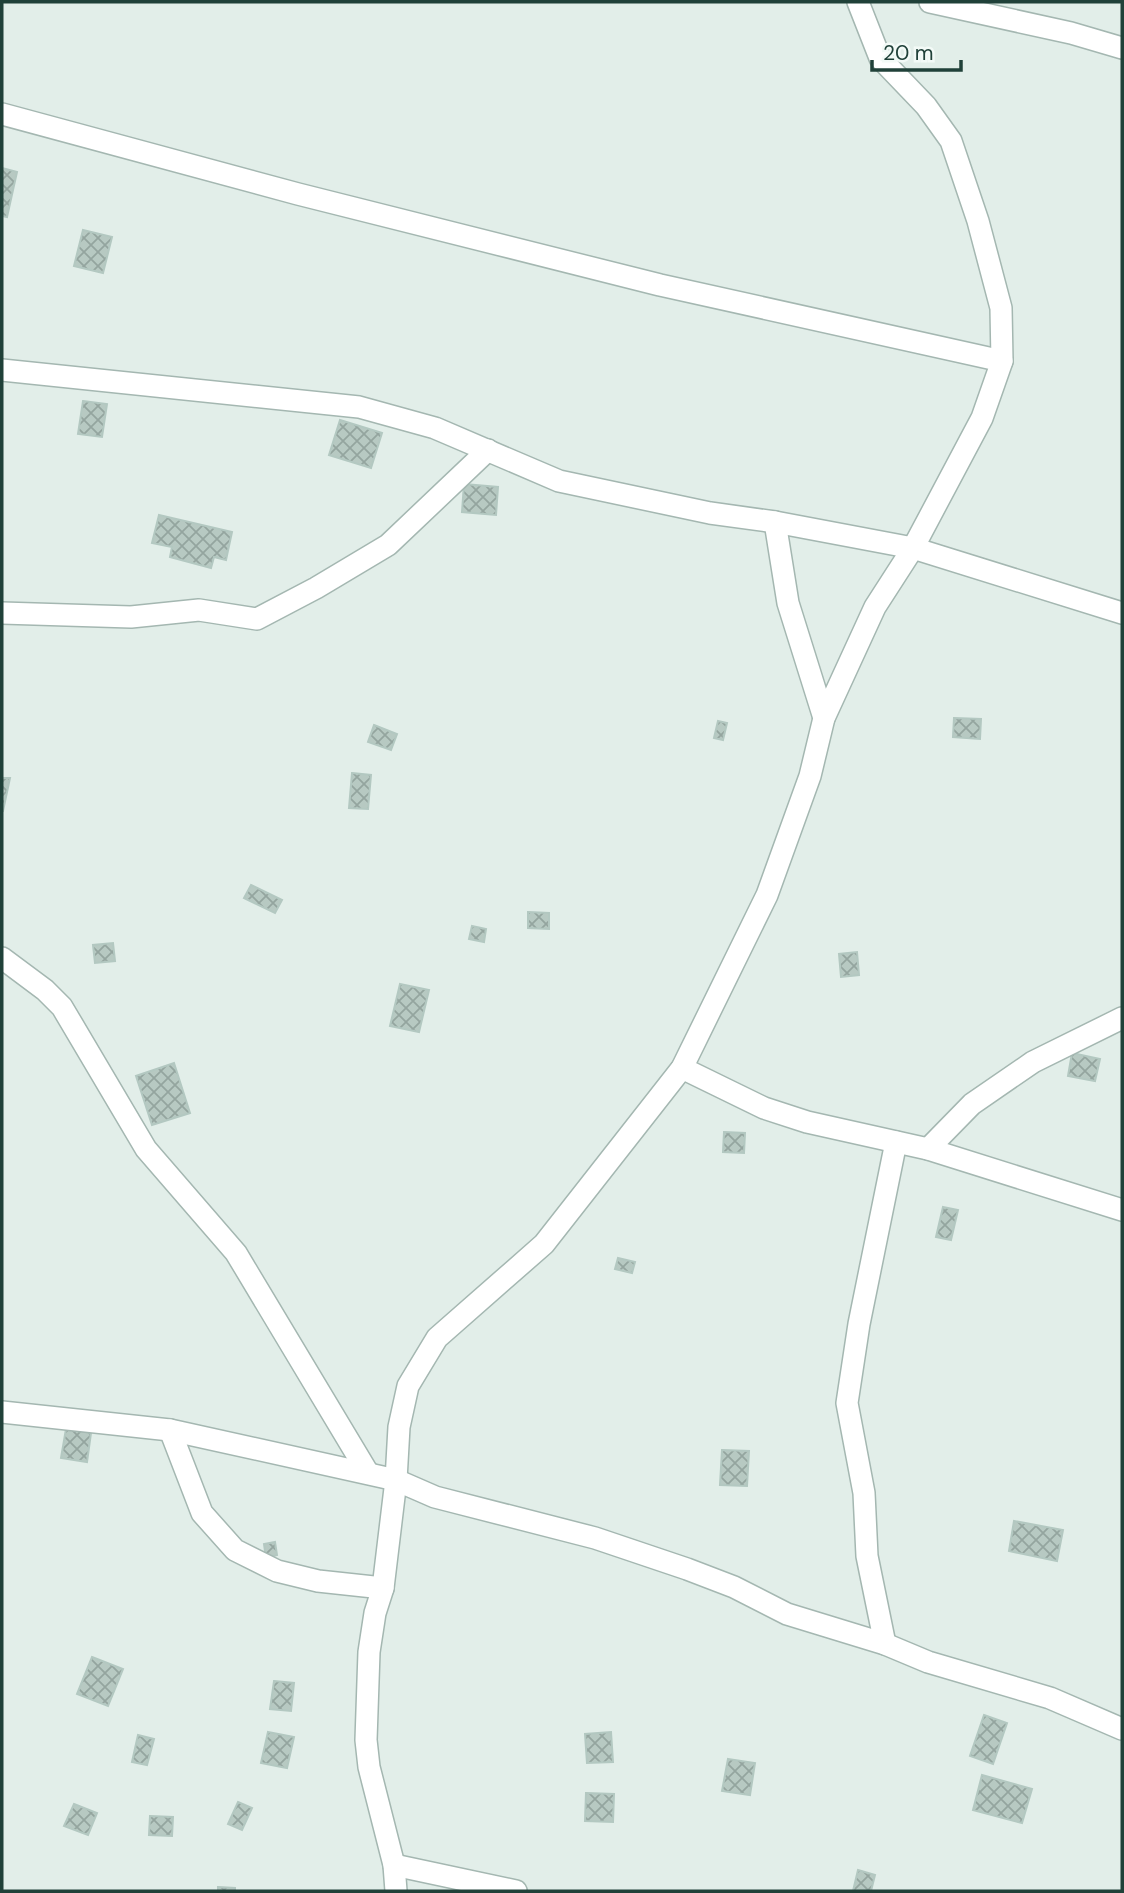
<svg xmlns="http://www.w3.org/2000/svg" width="1124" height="1893" font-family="'DM Sans',sans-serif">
<defs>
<pattern id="building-cross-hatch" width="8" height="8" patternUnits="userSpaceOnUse" patternTransform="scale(1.75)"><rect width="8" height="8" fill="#b7c9c2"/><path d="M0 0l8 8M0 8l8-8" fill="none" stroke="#94a59f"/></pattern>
</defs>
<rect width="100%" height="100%" fill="#e2eee9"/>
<!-- building -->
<g fill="url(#building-cross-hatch)" stroke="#b3c8c1" stroke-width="2">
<polygon points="2,168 17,172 7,217 2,216"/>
<polygon points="83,230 112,237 103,273 74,266"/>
<polygon points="83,401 107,404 102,437 78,434"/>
<polygon points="340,420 382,433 371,468 329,455"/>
<polygon points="464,484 498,487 496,515 462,512"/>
<polygon points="159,515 232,532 226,560 214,557 211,568 170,557 172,547 152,543"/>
<polygon points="954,718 981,719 980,739 953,737"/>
<polygon points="718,721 727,723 723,740 714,738"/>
<polygon points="374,725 397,734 391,750 368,742"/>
<polygon points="352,773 371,775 368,809 349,808"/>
<polygon points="2,778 10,778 3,811 2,811"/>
<polygon points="251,885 282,900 275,913 244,898"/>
<polygon points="528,912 549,913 549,929 528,928"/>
<polygon points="472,926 486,929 484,942 469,939"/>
<polygon points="113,943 115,961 95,963 93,945"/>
<polygon points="857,952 859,975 841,977 839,954"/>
<polygon points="400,984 429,990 419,1032 390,1026"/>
<polygon points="1072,1053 1100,1059 1095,1081 1068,1076"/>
<polygon points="174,1063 190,1113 152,1125 136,1076"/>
<polygon points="724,1132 745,1133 744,1153 723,1152"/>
<polygon points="943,1207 958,1210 951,1240 936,1237"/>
<polygon points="618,1258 635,1262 632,1273 615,1269"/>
<polygon points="66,1429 91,1433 87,1462 61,1458"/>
<polygon points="722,1450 749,1451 747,1486 720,1485"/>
<polygon points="1014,1521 1063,1530 1057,1561 1009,1551"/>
<polygon points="275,1542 277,1555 266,1558 264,1544"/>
<polygon points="92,1657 123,1669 108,1706 77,1694"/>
<polygon points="274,1681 294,1683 291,1711 270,1709"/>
<polygon points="984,1715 1007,1723 993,1764 970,1756"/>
<polygon points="268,1732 294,1737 287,1768 261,1763"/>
<polygon points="611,1732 613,1762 587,1763 585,1734"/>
<polygon points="138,1735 154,1739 147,1765 132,1762"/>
<polygon points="728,1759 755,1763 750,1795 722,1791"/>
<polygon points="982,1775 1032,1789 1022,1823 973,1810"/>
<polygon points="586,1793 614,1794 613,1822 585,1821"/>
<polygon points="238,1802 252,1808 242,1830 228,1824"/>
<polygon points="74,1804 97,1813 88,1835 64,1826"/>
<polygon points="150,1816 173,1817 172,1836 149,1835"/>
<polygon points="858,1870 875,1875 871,1891 853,1891"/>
<polygon points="218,1887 235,1888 235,1891 218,1891"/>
</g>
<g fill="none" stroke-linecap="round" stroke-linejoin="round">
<defs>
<g id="street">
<polyline points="930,2 1071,33 1122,48"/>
<polyline points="2,114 298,194 660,285 1002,361"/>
<polyline points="2,370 359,407 435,428 559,481 710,513 775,522 913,548 1122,613"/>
<polyline points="775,522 788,603 824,718"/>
<polyline points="2,613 131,617 199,610 257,619 316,588 388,545 488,450"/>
<polyline points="2,958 45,990 62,1007 146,1149 236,1253 368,1473"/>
<polyline points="682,1068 764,1108 807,1122 928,1149 1122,1210"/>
<polyline points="928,1149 972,1104 1033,1062 1122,1018"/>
<polyline points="2,1412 170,1430 396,1480 435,1497 595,1538 687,1569 734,1587 787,1614 885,1644 928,1662 1050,1698 1122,1729"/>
<polyline points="170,1430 202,1513 235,1550 277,1571 318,1581 383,1588"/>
<polyline points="885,1644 867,1556 864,1493 847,1403 859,1324 896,1142"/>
<polyline points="394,1865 516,1891"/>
<polyline points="396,1891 394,1865 369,1767 366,1740 369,1652 375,1613 383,1588 396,1480 399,1427 408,1386 437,1338 544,1244 682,1068 767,895 810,776 824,718 875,607 913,548 982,418 1002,361 1001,308 978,221 951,141 926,106 880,58 858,2"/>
</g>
</defs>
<!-- street casing -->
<use href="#street" stroke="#a4b7b1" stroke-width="24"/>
<!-- street -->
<use href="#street" stroke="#fff" stroke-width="21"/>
</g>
<!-- border -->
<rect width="1124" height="1893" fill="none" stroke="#204139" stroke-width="7"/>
<!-- scale -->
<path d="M872 60v10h89v-10" fill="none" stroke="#204139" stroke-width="3.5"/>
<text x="883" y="60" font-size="21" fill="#204139" stroke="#f3faf7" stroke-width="5" paint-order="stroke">20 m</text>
</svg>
